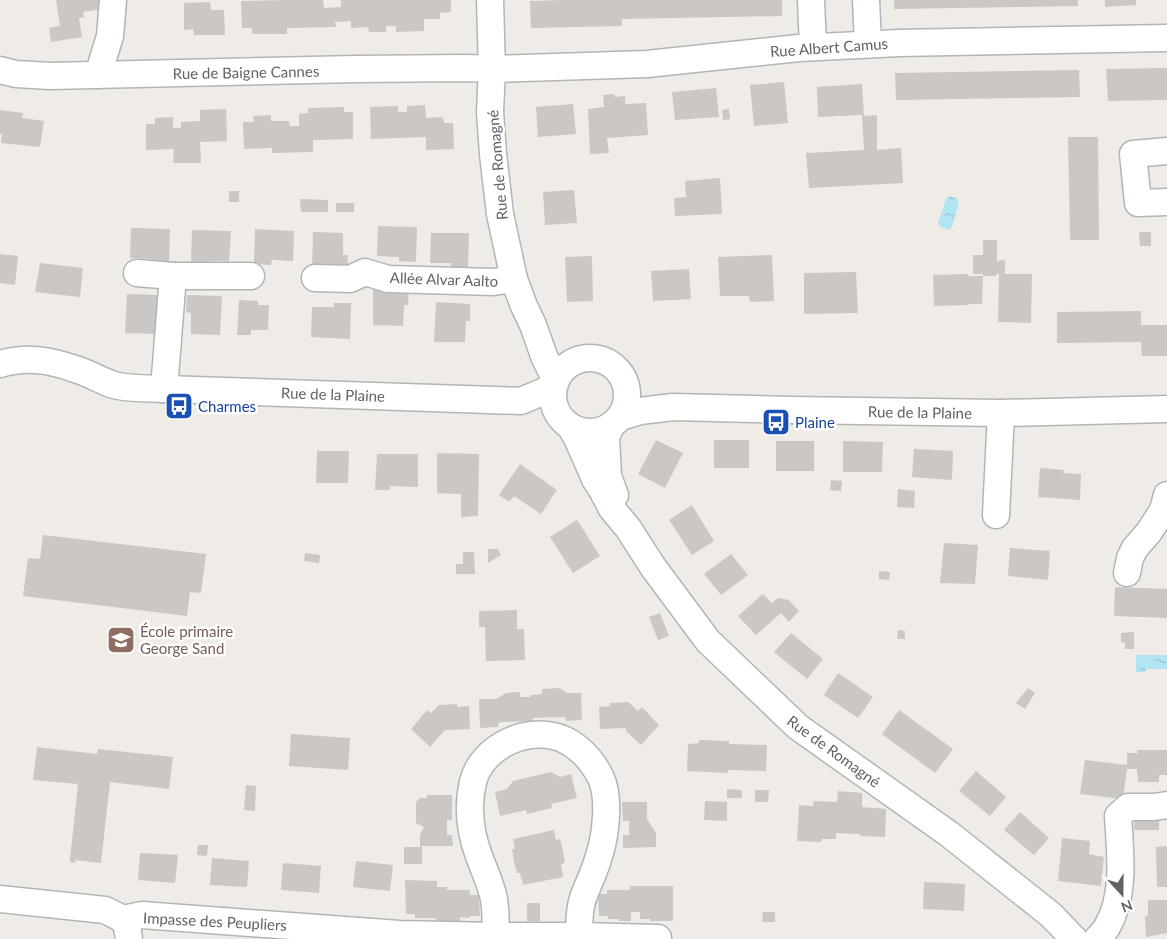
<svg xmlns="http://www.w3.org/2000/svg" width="1167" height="939" font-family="Lato,sans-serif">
<defs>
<pattern id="water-ripples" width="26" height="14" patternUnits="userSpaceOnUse" patternTransform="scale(1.25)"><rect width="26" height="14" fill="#b2e5f4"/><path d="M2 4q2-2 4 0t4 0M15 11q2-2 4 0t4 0" fill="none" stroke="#94bdc9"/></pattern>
</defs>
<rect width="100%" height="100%" fill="#efece7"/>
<!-- water -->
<g fill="url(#water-ripples)">
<polygon points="950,196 957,198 959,203 952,227 948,230 941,227 938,223 946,199"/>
<polygon points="1136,655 1167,655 1167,669 1146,669 1145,672 1136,672"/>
</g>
<!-- building -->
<g fill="#cac7c4">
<polygon points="56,0 100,0 102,9 83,12 84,17 79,18 82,37 51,42 49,28 60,26"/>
<polygon points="286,0 323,0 324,8 341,7 341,0 451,0 451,12 440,13 440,19 424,19 424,31 396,32 396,26 386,26 386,32 369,32 368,27 351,28 351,21 335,22 336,27 287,28 287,34 252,34 252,28 242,28 241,1"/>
<polygon points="563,0 782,0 782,16 622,19 622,26 531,28 530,1"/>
<polygon points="894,0 1078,0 1078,6 894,9"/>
<polygon points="1105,0 1136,0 1136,5 1105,7"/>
<polygon points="210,2 211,10 224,10 225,35 194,35 193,29 184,30 184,3"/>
<polygon points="1167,68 1167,100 1108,101 1106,69"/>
<polygon points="1079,70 1080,97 896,100 895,73"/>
<polygon points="784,82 788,123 754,126 750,85"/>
<polygon points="862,84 864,116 877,115 877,150 901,148 903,183 809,188 806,153 864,150 862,115 818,117 817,87"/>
<polygon points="716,88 719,117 675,120 672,92"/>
<polygon points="614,94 615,97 625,96 625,104 646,103 648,135 607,138 609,153 590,154 588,109 604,107 603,95"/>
<polygon points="573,104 576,134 538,137 536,107"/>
<polygon points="425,105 426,118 443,117 444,123 453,123 454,149 426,150 426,137 371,139 370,107 398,106 398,112 407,112 407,106"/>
<polygon points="344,107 344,112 353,112 353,139 313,140 313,152 272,153 272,148 244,149 243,122 254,122 253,116 271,115 271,121 289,121 290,126 299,126 299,114 308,113 308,108"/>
<polygon points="226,109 227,141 200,142 201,163 173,163 174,149 146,150 146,124 155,124 155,118 173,117 173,128 181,128 181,122 200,121 200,110"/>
<polygon points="729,109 730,119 723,120 722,110"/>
<polygon points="0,110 23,113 22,118 44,121 40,147 1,143 2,134 0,134"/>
<polygon points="1068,137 1098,137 1099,240 1070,240"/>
<polygon points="720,178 722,214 675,216 674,198 686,197 685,181"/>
<polygon points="574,190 577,223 545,225 543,192"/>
<rect x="229" y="191" width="10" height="11"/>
<polygon points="300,199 328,200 328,212 301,212"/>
<rect x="336" y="203" width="18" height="9"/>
<polygon points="378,226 417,227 416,262 399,261 399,257 377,256"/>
<polygon points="131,228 170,229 169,263 152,263 152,259 130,258"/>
<polygon points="255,229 294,231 293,261 272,260 271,265 254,264"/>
<polygon points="192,230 231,231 229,261 209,261 208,265 191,264"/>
<polygon points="313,232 343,233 343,255 348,255 347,272 312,270"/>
<polygon points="1139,232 1151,232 1151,246 1140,246"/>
<polygon points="431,233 469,233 468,269 451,269 451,263 430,263"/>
<polygon points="983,240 997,240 997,261 1005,260 1005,274 1032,274 1031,323 998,322 999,274 996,274 996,276 983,276 983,274 973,274 973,255 983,255"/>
<polygon points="0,254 18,256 15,285 0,283"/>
<polygon points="772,255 774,301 750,302 749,296 720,296 718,257"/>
<polygon points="592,256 593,301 567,302 565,257"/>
<polygon points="40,263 83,268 80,297 35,292"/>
<polygon points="689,269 691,299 653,301 651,271"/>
<polygon points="856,272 858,313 804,314 804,273"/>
<polygon points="968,274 968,276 983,276 982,304 969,304 969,305 934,306 933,275"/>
<polygon points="373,287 409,288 408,305 404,305 403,326 373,325"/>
<polygon points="127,294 162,295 161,312 156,312 156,334 125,333"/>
<polygon points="187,295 222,296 220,335 191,334 191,313 186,312"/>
<polygon points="239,300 258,301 258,305 269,305 268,330 251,330 251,335 237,335"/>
<polygon points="436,302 470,304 470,321 466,321 465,342 434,342"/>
<polygon points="334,303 351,303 350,339 311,337 312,307 334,307"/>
<polygon points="1141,311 1141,325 1167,325 1167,356 1142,356 1141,342 1057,343 1057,312"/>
<polygon points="656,440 683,453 665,488 638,474"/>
<rect x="714" y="440" width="35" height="28"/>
<rect x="776" y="441" width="38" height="30"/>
<polygon points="843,441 883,442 882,472 843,472"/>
<polygon points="914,449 953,451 952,480 912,477"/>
<polygon points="317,451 349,451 348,483 316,483"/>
<polygon points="437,453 479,454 478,516 461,517 461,494 437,493"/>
<polygon points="377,454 418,454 418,487 390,486 390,490 375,490"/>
<polygon points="520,464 557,490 541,514 514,496 509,502 499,495"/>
<polygon points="1040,468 1064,470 1063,473 1081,474 1080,500 1038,497"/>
<polygon points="831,480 842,481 841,491 830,490"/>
<polygon points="898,489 915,491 914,508 897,507"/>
<polygon points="692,505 714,541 692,555 669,520"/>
<polygon points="577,520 600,556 573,573 550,537"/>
<polygon points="43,535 206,554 201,593 190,592 187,616 23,596 28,558 40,559"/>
<polygon points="944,543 978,545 975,584 940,583"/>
<polygon points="1010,548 1050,551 1048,580 1008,576"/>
<polygon points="488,549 498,549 501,555 488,563"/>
<polygon points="463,552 474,552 475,574 456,574 456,564 463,564"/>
<polygon points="305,553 320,555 319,563 304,561"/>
<polygon points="731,554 748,575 721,595 704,574"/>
<polygon points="879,571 890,572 889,580 879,579"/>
<polygon points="1115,587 1167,589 1167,618 1114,616"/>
<polygon points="763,594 772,603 778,598 789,600 799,611 789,622 781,613 756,635 738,616"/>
<polygon points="517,610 517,629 524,629 525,660 486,661 485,627 479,627 479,611"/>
<polygon points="660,613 669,636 658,640 649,617"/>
<polygon points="898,630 905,631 905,639 897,639"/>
<polygon points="1134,632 1134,649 1125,649 1125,643 1121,642 1121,633"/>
<polygon points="791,633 823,659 807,679 774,652"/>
<polygon points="838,673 873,697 858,718 824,695"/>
<polygon points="559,688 567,693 581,693 582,720 566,721 565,717 533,718 533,721 501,722 498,724 498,727 480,728 479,699 496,699 506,693 520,692 520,697 530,697 531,695 542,694 542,689"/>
<polygon points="1028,688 1035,693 1025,709 1016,703"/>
<polygon points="628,702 638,711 642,707 659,725 641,745 626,731 626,728 600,729 599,707 610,706 610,703"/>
<polygon points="457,704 457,707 469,706 470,729 445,730 430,747 411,729 427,710 431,713 439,705"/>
<polygon points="899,710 953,749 935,773 882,734"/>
<polygon points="291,734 350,738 348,770 289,766"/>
<polygon points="699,740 729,741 729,744 767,745 766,771 728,770 728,773 687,771 688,744 699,743"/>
<polygon points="37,747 97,754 98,749 173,757 169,789 110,782 101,863 75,860 75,863 70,862 70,859 78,784 33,780"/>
<polygon points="1137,750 1167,750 1167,775 1159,775 1159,782 1138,782 1137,769 1127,769 1123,799 1080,794 1085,760 1127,765 1127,753 1138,753"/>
<polygon points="976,771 1006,797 990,816 959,791"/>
<polygon points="551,772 560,777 571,774 577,798 551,804 552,808 527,814 526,810 500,816 495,792 507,789 513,781"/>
<polygon points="246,785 256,786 255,811 244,810"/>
<polygon points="727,789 742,790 742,798 727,798"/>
<polygon points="755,790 769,790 768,802 755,802"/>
<polygon points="838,791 862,793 862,807 886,809 885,837 860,836 860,834 836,833 836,839 822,839 821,842 797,841 799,805 813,806 814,801 837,802"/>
<polygon points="427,795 452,795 452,820 447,820 447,835 452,835 453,846 422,846 422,864 404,864 404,847 420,847 420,835 424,827 416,823 416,802 420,798 427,798"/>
<polygon points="705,801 727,802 727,821 704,820"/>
<polygon points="622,802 647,802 647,819 656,833 656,847 623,848 623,835 629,835 629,821 623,821"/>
<polygon points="1020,812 1049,838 1034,855 1004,830"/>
<polygon points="1135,814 1159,814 1159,830 1134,830"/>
<polygon points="554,830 556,840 560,839 563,851 565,863 561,864 563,877 523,885 520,873 517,873 514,862 512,849 515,849 513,839"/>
<polygon points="1062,838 1090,841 1089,854 1104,857 1101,886 1058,881"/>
<polygon points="198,845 208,845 207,856 197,855"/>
<polygon points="1167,846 1167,887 1157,887 1156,847"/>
<polygon points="140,853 178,855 175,883 138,880"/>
<polygon points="212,858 249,861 247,887 210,885"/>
<polygon points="356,861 393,865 390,891 353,887"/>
<polygon points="283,863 321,866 319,893 281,890"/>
<polygon points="405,880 437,881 437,887 447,887 447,890 470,890 470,895 479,895 480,916 470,916 469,918 460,917 460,921 437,921 436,918 415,918 415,914 406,914"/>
<polygon points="924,882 965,884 964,911 923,909"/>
<polygon points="630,886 673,886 673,921 650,921 650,919 640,919 640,912 631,912 631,921 619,921 619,919 608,919 608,916 599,916 598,894 607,894 607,890 630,890"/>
<polygon points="1148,900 1167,900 1167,933 1146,937 1145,917 1148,916"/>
<rect x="527" y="903" width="13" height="18"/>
<polygon points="763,912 775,912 775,922 762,922"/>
</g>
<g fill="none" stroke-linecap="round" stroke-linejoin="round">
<defs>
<g id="minor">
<polyline points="490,0 492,69 490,112 493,154 500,214 514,279 524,306 533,325 544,356 556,381"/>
<polyline points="811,0 813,47"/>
<polyline points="866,0 868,44"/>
<polyline points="0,70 16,74 50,76 356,69 466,68 492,69 647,64 799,48 899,43 1167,38"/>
<polyline points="98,75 110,36 113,0"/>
<polyline points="1167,151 1133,154 1138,203 1167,202"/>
<polyline points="137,273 173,276 251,276"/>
<polyline points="315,278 350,279 365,272 388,279 493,282 514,279"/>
<circle cx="590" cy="395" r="37"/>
<path d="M0,364C26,356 50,360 75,369C89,373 101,381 114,385C128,389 150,388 164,389L521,401L554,387"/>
<polyline points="164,389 173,276"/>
<polyline points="620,417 640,411 673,407 790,410 1001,413 1167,409"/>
<polyline points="611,425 606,438 608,476 615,495"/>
<polyline points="570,426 577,438 595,479 602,490 612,509 628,528 653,567 708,641 798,727 949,834 1051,915 1074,939"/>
<polyline points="996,515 1001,413"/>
<polyline points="1127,573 1130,558 1135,548 1149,532 1163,510 1167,495"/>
<polyline points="0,899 105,910 123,919"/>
<path d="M495,936C496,923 496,911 494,899C491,884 484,870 479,856C470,832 467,807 473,782C482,745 531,724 565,740C581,748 593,762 601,778C610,798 606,835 599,856C595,871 588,884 583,898C579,910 579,924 579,936"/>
<polyline points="129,939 127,927 123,919 142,915 399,934 495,936 579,936 658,938"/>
<path d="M1097,939C1101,935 1105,931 1107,927C1126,895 1120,852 1118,816L1128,807H1154L1167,805"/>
</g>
</defs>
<!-- minor casing -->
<use href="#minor" stroke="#b2b5b7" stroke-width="29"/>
<!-- minor -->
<use href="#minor" stroke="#fff" stroke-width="26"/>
</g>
<!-- icons -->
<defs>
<symbol id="bus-square" viewBox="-11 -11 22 22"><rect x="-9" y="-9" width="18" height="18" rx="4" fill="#1a4fb4" stroke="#fff"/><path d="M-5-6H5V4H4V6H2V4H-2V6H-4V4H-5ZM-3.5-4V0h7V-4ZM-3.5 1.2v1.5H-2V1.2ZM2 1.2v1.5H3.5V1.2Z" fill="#fff"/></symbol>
<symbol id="school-square" viewBox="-11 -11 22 22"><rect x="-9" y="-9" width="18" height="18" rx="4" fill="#8d6e63" stroke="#fff"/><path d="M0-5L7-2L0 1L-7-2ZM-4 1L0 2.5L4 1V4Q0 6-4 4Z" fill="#fff"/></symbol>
</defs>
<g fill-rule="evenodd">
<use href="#bus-square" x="163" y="390" width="32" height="32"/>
<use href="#bus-square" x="760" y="406" width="32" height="32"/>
<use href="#school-square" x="105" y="624" width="32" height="32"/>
</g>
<g text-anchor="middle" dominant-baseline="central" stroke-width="5" stroke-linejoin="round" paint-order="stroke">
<!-- street labels -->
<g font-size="15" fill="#5f6365" stroke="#fff">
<text transform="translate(829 47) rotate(-4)">Rue Albert Camus</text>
<text transform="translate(246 72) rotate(-1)">Rue de Baigne Cannes</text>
<text transform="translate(497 165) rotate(-95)">Rue de Romagné</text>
<text transform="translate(444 279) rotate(2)">Allée Alvar Aalto</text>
<text transform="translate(333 394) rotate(2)">Rue de la Plaine</text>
<text transform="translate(920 412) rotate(1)">Rue de la Plaine</text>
<text transform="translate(834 751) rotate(36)">Rue de Romagné</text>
<text transform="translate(215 921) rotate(3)">Impasse des Peupliers</text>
</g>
<!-- transit labels -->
<g font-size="15" fill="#164399" stroke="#fff" text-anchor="start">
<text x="198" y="406">Charmes</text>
<text x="795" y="422">Plaine</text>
</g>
<!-- education labels -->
<g font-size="15" fill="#785e54" stroke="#fff" text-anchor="start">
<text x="140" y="631">École primaire<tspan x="140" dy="17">George Sand</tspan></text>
</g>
</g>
<!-- north arrow -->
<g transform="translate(1122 894) rotate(159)" stroke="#ffffff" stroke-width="4" paint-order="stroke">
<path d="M0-4L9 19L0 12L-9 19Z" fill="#5f6365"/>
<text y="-8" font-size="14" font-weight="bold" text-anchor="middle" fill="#5f6365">N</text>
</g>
</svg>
